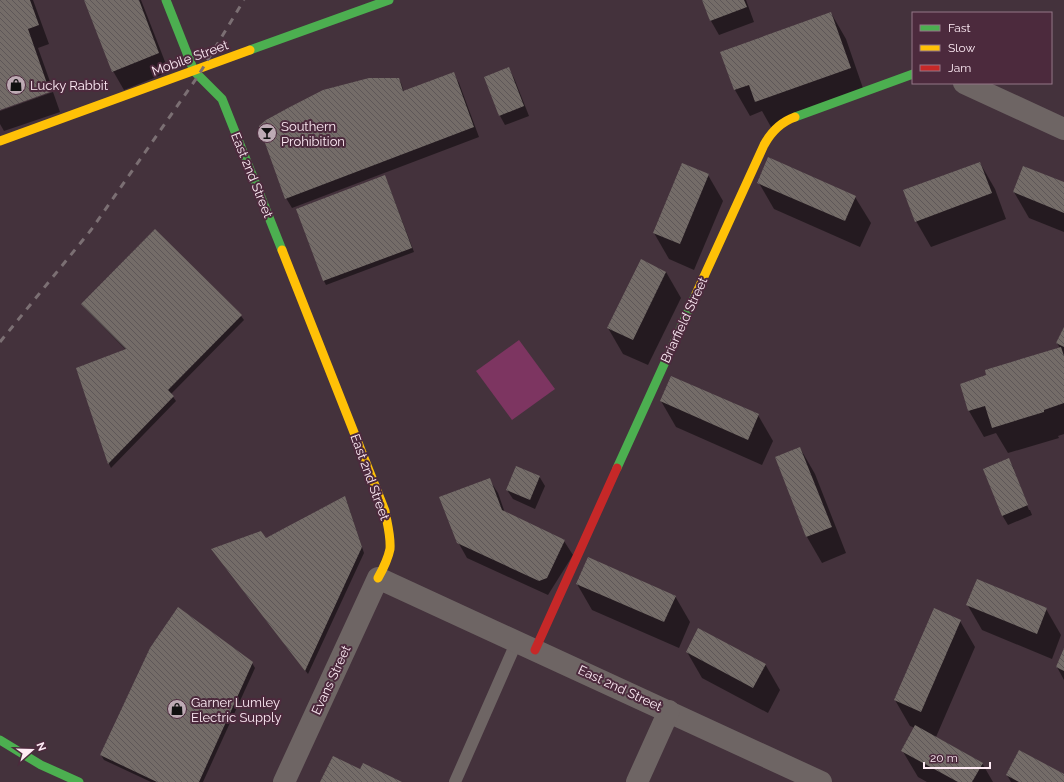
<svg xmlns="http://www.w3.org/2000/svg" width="1064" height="782" font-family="Raleway,sans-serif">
<defs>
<pattern id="building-back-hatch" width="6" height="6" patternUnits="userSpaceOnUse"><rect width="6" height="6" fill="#746c68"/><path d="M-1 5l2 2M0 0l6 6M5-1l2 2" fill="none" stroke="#5e5758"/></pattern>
</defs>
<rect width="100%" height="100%" fill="#44323c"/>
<!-- garden -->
<polygon fill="#7d3561" points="519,340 555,389 512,420 476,371"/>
<!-- shadow -->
<g fill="#0007">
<polygon points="0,0 33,0 49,44 38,48 53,90 0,109"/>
<polygon points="85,0 141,0 169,72 124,90 113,71"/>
<polygon points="703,0 746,0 754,22 719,35 711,21"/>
<polygon points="831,13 846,39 865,94 771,127 762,111 750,116 735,90 722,52"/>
<polygon points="508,68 514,78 529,116 505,125 500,116"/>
<polygon points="453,73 459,83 479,137 292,208 286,198 398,79 401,83 404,92"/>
<polygon points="53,92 60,112 4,131 0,124 0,111"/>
<polygon points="980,163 995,189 1006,219 931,247 916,221"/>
<polygon points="708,175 723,201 694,270 669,259 654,233"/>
<polygon points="387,181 414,252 326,285 324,281"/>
<polygon points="759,183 855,197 871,223 860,247 774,209"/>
<polygon points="1064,183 1064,232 1029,218 1014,192"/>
<polygon points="155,230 241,316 244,320 171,394 176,401 111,468 109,464 77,369 126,350 85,308 83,304"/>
<polygon points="666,272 681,298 648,365 623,354 608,328"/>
<polygon points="1064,329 1064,434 1058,436 1059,438 1008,453 996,433 984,437 969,411 1060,348 1057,343"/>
<polygon points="661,401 758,415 773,441 762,465 676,427"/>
<polygon points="800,448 815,474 846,553 822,563 807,537 776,457"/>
<polygon points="1009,460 1014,469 1012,469 1029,510 1030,510 1032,515 1008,525 1002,515"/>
<polygon points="539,476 545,486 535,509 513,499 507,490"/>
<polygon points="489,479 498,493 505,513 564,541 573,555 548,595 467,558 458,542"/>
<polygon points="347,502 364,553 308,674 212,550 265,539"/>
<polygon points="577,584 675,596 690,622 679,648 592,610"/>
<polygon points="967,604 1046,609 1061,635 1052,659 982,630"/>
<polygon points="960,621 975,647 936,737 982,763 993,782 927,782 918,777 902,750 915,728 910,726 895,700"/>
<polygon points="1064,650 1064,680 1057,667"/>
<polygon points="687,652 765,664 780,690 768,713 702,678"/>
<polygon points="252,663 255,668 203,782 151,782 104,760 101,755"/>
<polygon points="1007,775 1064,775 1064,782 1011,782"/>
</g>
<!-- building -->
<g fill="url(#building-back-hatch)">
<polygon points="0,0 30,0 39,25 28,29 50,92 0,110"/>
<polygon points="84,0 139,0 159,53 112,72"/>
<polygon points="702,0 744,0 747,7 710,21"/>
<polygon points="831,12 851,68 755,102 749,85 734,90 720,52"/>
<polygon points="509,67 524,106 499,116 484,77"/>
<polygon points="454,72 474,127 285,199 259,126 266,120 288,108 323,90 369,78 399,78 403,91"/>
<polygon points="768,157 856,196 845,221 757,183"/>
<polygon points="980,162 992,193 915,222 903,190"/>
<polygon points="682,163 709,174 680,244 653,233"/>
<polygon points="1023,166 1064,182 1064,213 1013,192"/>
<polygon points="385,175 412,248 323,281 296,209"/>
<polygon points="155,229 242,315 168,390 174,396 108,464 76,368 126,349 81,304"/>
<polygon points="641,259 666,272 633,340 607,328"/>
<polygon points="1064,327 1064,347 1056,343"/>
<polygon points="1061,347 1064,356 1064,403 1044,410 1044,412 992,428 985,406 968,411 960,384 986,375 985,370"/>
<polygon points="671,376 759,414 748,440 660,401"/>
<polygon points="800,447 832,527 806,537 775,457"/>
<polygon points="1009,458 1028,505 1002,516 983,469"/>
<polygon points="516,466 540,476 530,500 506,490"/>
<polygon points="490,478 502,510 565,540 547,578 539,581 457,543 439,497"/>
<polygon points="345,496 362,547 305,671 211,549 261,531 266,538"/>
<polygon points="588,557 676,596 664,622 576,584"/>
<polygon points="977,579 1047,608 1037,634 966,605"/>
<polygon points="178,607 253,662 199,782 157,782 100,755 150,648"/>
<polygon points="934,608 961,620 921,712 894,700"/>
<polygon points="698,628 766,664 753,688 686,652"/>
<polygon points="1064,648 1064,671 1056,667"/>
<polygon points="915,725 983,763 972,782 958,782 901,751"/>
<polygon points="1019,750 1064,774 1064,782 1019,782 1006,775"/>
<polygon points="333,756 360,769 363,763 402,782 320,782"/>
</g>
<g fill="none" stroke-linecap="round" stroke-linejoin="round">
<!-- lane -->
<polyline stroke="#6e6564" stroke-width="12" points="455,782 517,641"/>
<!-- street -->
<g stroke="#6e6564" stroke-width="22">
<polyline points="964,83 1064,129"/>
<polyline points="284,782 378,578 821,782"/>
<polyline points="637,782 669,711"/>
</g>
<!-- fast -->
<g stroke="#4caf50" stroke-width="9">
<polyline points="166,0 194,71 222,99 282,250"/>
<polyline points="250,50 389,0"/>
<polyline points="795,117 913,74"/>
<polyline points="617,468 696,294"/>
<polyline points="0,740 41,765 79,782"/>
</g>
<!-- slow -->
<g stroke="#ffc107" stroke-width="9">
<polyline points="0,141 250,50"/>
<path d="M282,250L385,511C387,523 391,536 390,549C388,559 383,569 378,578"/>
<path d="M696,294L764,145C771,132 781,122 795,117"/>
</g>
<!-- jam -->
<polyline stroke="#c62828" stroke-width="9" points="535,650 617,468"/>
<!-- rail -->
<polyline stroke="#7b6f73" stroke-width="3" stroke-dasharray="7 7" stroke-linecap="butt" points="0,342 91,230 198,76 244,0"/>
</g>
<!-- icons -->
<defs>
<symbol id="shop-disc" viewBox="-11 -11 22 22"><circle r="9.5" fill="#bdaab4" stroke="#4c2a3d"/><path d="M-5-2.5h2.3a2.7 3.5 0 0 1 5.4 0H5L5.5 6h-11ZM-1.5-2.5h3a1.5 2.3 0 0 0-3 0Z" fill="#111"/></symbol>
<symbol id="bar-disc" viewBox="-11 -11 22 22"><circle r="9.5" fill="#bdaab4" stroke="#4c2a3d"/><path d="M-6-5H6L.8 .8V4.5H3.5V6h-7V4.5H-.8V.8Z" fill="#111"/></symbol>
</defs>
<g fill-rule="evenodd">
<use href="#shop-disc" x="5" y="74" width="22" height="22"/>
<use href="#bar-disc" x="256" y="122" width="22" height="22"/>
<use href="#shop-disc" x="166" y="698" width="22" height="22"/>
</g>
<g text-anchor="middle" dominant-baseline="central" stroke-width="4" stroke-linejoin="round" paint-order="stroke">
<!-- street labels -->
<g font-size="13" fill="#feebf5" stroke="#4c2a3d">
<text transform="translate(190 58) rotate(-20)">Mobile Street</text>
<text transform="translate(252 175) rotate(68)">East 2nd Street</text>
<text transform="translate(684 320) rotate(-65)">Briarfield Street</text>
<text transform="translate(370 477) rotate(70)">East 2nd Street</text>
<text transform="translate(331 680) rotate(-65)">Evans Street</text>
<text transform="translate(620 688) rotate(25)">East 2nd Street</text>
</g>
<!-- poi labels -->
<g font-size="13" fill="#feebf5" stroke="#4c2a3d" text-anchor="start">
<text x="30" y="85">Lucky Rabbit</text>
<text x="281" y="126">Southern<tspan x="281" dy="15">Prohibition</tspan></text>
<text x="191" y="702">Garner Lumley<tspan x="191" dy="15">Electric Supply</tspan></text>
</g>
</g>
<!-- legend -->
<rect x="912" y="12" width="140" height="72" fill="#4c2a3d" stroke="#937787"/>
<rect x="920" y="25" width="20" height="6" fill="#4caf50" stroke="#937787"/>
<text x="948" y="32" font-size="12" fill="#feebf5">Fast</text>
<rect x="920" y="45" width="20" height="6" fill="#ffc107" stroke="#937787"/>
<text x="948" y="52" font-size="12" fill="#feebf5">Slow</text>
<rect x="920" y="65" width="20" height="6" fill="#c62828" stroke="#937787"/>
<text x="948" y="72" font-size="12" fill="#feebf5">Jam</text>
<!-- north arrow -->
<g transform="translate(32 750) rotate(70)" stroke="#4c2a3d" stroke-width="3" paint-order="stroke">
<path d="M0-3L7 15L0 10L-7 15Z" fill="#feebf5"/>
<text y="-6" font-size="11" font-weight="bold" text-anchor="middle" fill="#feebf5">N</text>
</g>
<!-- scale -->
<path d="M924 762v6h66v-6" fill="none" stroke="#feebf5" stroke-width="2"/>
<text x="930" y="762" font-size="12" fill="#feebf5" stroke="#4c2a3d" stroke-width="3" paint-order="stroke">20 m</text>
</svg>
